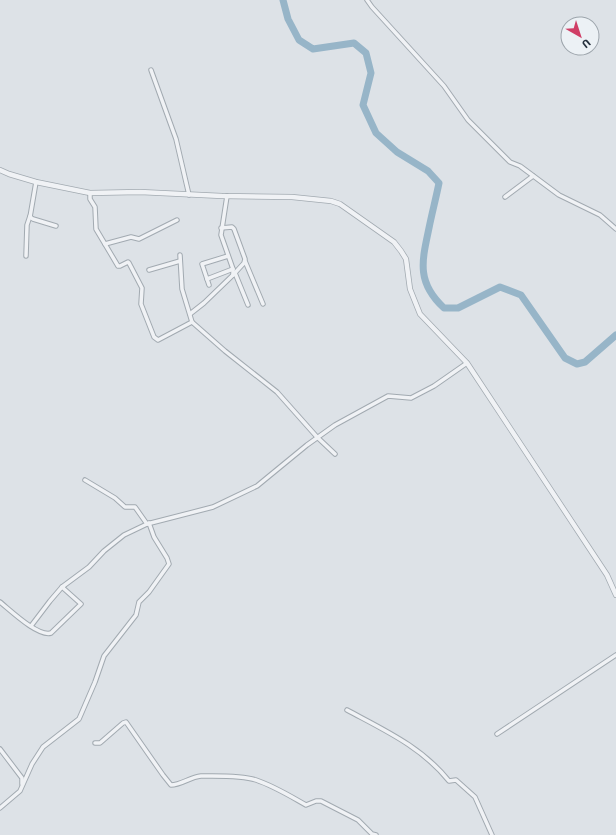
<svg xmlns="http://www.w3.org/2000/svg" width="616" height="835" font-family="Signika,sans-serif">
<rect width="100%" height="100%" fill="#dde2e7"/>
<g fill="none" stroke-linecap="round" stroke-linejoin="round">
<!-- river -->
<path stroke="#97b5c8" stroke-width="7" d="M283,0L288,19L299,40L313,49L354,43L366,53L371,73L363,105L376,133L397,152L428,171L439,183C436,198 432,213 429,228C422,261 416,282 444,308H458L500,287L521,295L565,358L577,364L585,362L616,335"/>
<defs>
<g id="minor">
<polyline points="367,0 372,7 444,86 468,120 510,162 520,166 559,195 600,215 616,229"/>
<polyline points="151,70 176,139 189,195"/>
<polyline points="36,182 30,217 33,219 56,226"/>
<polyline points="90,193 90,199 95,207 96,229 118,266 120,266 128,262 129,263 142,288 141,304 154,337 158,340 192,322"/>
<polyline points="505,197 533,176"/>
<polyline points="221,228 232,227 234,229 245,259 244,263 233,275"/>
<polyline points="105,244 131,237 139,239 177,220"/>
<polyline points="180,255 182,289 192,322 225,351 277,392 317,437 335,454"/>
<polyline points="26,256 27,225 30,216"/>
<polyline points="245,261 263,304"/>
<polyline points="149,270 180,261"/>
<polyline points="235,273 248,305"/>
<polyline points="207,279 233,269"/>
<polyline points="209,285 202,264 228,256"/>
<polyline points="190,314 204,303 233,275 233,269 221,235 227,196"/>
<polyline points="85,480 115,498 125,507 135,507 147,524"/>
<path d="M0,602C10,610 38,637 51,633L81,604L62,587L89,567L104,551L124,535L147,524L213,507L257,486L307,445L335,425L388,396L411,398L434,386L467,363"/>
<polyline points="31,626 50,601 62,587"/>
<path d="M347,710C384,730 422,747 449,781L456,780L475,797L492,835"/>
<polyline points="497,734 616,655"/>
<path d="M95,743H100L123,723L126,722L163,775L171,785C181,785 190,777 201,776C217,776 241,775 256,780C274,786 290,796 306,805L316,801H321L358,820L372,834L376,835"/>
<polyline points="0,749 22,778 22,784"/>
<polyline points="0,808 20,791 32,764 43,747 79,719 95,682 104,656 136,615 139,602 149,592 169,564 167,558 154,537 149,523"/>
</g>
<polyline id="tertiary" points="0,170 9,174 36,182 90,193 140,192 222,196 292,197 331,201 340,204 394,242 401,251 406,259 410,289 420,314 467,363 607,575 616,595"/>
</defs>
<!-- minor casing -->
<use href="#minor" stroke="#a2aab1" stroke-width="5.5"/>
<!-- tertiary casing -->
<use href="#tertiary" stroke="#a2aab1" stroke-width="6"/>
<!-- minor -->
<use href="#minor" stroke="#f0f2f5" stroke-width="3.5"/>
<!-- tertiary -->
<use href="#tertiary" stroke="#f0f2f5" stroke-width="4.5"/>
</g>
<!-- north arrow -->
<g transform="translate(580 36) rotate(141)"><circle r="19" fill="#ecf1f5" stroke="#9da5ac"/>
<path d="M0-3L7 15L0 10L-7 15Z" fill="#d03e66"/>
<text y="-6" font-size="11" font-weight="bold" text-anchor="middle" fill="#26323e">U</text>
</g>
</svg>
